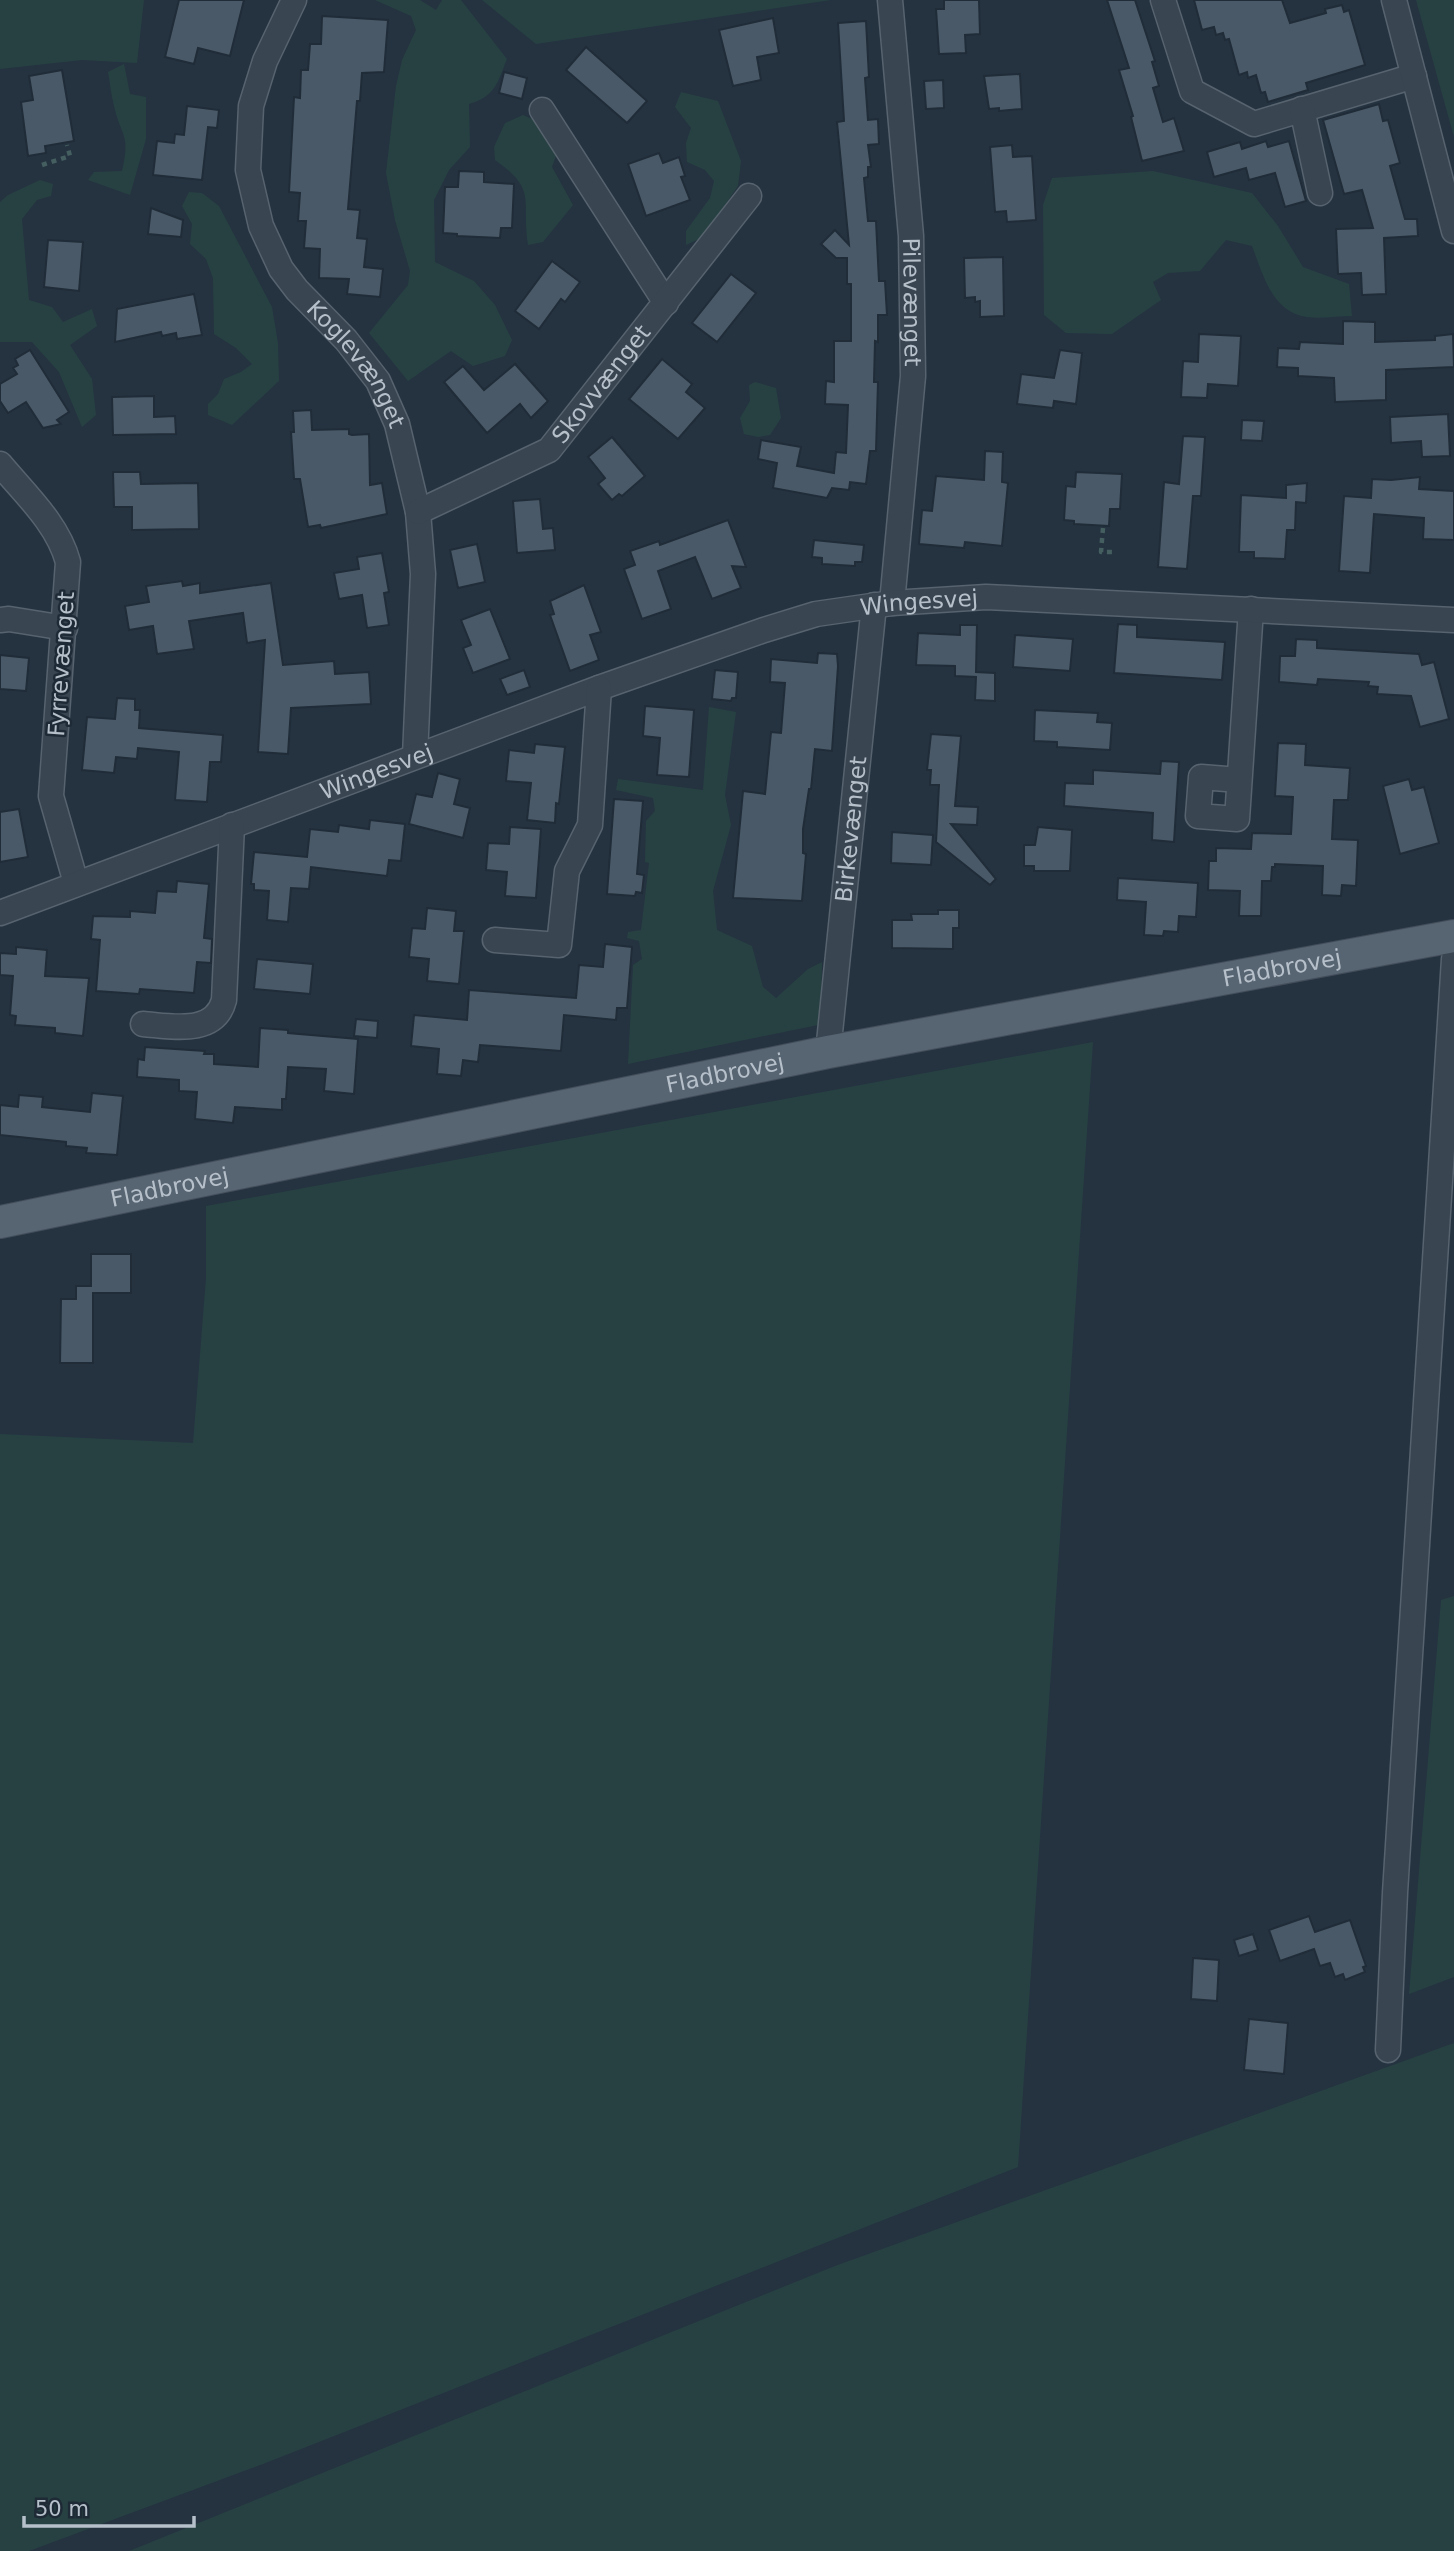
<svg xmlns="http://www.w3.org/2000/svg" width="1454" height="2551" font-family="'DejaVu Sans',sans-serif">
<rect width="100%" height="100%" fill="#253341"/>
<!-- green -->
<g fill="#274142">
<polygon points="0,0 144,0 137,63 82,60 0,69"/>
<path d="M375,0H420L436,10L442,0H461L507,59C497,83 496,96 469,104L470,147L449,170L434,200L435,262L474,281L495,305L512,340L505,356L473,366L451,351L408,381L369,333L408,285L410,271L395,220L386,173L396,86L402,60L416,30L411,16Z"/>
<polygon points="482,0 831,0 536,44"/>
<polygon points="1416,0 1454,0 1454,137"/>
<path d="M124,64L130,94L146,97V139L130,195L88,180L94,172L122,171C131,134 121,137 114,106C111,94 110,83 108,72Z"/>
<polygon points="681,92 718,101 741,161 738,186 703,237 686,245 686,231 710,198 714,181 705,170 687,162 686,143 691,128 675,107"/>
<path d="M523,115L543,124L559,147L552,167L573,205L543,242L528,245C521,199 538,190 495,160L494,147L505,123Z"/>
<path d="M1153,171L1252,193L1278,226L1303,267L1349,284L1352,316C1337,316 1321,319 1307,317C1272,312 1263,275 1252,246L1226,240L1200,271L1168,273L1153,282L1161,300L1112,334L1066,333L1044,315L1043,205L1052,178Z"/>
<polygon points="40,180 53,184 51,196 37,200 22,219 29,300 52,307 63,322 92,309 97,326 70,345 92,379 96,415 82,427 59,372 32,342 0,342 0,202 8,195"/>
<polygon points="189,192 202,193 219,206 272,307 278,343 279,381 232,425 208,415 208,404 218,394 224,379 241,372 252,364 236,348 214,334 213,278 206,259 190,244 192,224 182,206"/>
<polygon points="755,382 776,388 781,418 770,435 758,437 744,434 740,418 750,401 749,385"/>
<polygon points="709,707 736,712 725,795 731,825 713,891 717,930 752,946 763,987 776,998 808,969 822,962 821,1008 818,1025 628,1064 633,965 642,959 639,941 627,938 628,932 641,930 649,863 645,862 646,821 655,811 653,798 616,790 618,779 703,790"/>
<polygon points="1093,1042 1018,2167 263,2464 29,2551 0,2551 0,1434 193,1443 206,1278 206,1206"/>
<polygon points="1454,1596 1454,1977 1409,1994 1441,1600"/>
<polygon points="1454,2043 1454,2551 129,2551 835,2266"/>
</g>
<!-- building -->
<g fill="#495967" stroke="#202c38" stroke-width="2">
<polygon points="179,0 244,0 230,56 198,48 194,64 165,57"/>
<polygon points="944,0 979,0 980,34 965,35 966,53 939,54 936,9 944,9"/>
<polygon points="1107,0 1135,0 1155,61 1152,62 1159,86 1153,88 1163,122 1174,118 1184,151 1142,161 1131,117 1133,116 1119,70 1129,68"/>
<polygon points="1194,0 1282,0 1290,23 1326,13 1325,9 1342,5 1344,12 1349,10 1365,65 1306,83 1308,90 1268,102 1265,92 1261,93 1256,75 1248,78 1247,72 1239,75 1229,39 1225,40 1223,33 1216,35 1214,27 1202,30"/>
<polygon points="322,16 388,20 384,72 362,73 360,101 357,101 348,209 360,210 357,238 367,239 364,267 383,269 380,297 347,294 349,279 319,278 320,249 304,248 306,221 298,221 300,193 289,192 294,97 300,98 301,70 308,70 310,44 321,44"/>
<polygon points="773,18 779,53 757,57 761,80 733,86 719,30"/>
<polygon points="866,21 869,77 865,78 868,120 878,119 879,144 868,145 871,167 868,167 868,177 864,178 868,221 876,221 879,281 885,281 887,315 878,315 878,342 875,341 874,382 878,382 876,451 870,451 866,484 850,482 849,490 832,488 827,498 773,488 777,463 758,459 761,440 801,447 797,466 834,473 836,452 846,453 848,405 825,404 826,381 834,382 834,341 851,341 851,284 847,284 847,258 836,258 821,244 835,230 849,245 837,122 844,121 838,23"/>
<polygon points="586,47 647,101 627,123 566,70"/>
<polygon points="62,70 74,141 45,146 46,153 28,156 21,102 33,100 29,76"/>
<polygon points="504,72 527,78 522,99 499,93"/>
<polygon points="1020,74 1022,109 999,111 999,108 989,109 984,76"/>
<polygon points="943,80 944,108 926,109 924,81"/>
<polygon points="1379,104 1383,121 1388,120 1400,163 1390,166 1405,219 1417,219 1418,236 1384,238 1386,294 1362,295 1361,273 1338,274 1336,229 1373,228 1362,190 1344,194 1323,120"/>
<polygon points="187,106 219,110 217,128 208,127 202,180 153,175 157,141 174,143 175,134 184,135"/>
<polygon points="1266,141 1268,147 1289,141 1306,201 1285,207 1275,173 1249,180 1246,168 1214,177 1207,152 1240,142 1242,149"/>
<polygon points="1012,145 1013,157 1032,156 1036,220 1007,222 1006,211 995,212 990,147"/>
<polygon points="659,153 663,163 679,157 685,176 681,177 690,200 646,216 628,164"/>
<polygon points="459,171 484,172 484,182 514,184 512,228 501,228 500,238 457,236 457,234 443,233 445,187 458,187"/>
<polygon points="151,208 183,220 181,237 148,234"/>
<polygon points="48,240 83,242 79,291 44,287"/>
<polygon points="1003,257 1004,316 980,317 980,301 975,302 975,297 965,298 964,258"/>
<polygon points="552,261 580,282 565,302 561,299 539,329 515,311"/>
<polygon points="731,274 756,293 717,342 692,323"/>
<polygon points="194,294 202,335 177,339 176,333 162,336 161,332 115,342 117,309"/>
<polygon points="1343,321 1375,322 1375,342 1435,340 1435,336 1453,334 1454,367 1386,370 1386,400 1335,402 1334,378 1298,376 1298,368 1277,367 1278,348 1299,349 1300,342 1343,344"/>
<polygon points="1199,334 1241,336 1238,386 1208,384 1207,398 1181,397 1183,361 1198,362"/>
<polygon points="30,350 69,412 57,420 61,424 43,428 26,402 8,413 0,401 0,384 17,374 13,368 18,365 15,359"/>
<polygon points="1060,350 1082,353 1076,404 1054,401 1053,408 1017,404 1021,374 1054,378"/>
<polygon points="662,359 692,384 686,392 705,408 678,439 629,399"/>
<polygon points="515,364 548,401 531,418 520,404 487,433 444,382 463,366 484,390"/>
<polygon points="154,396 154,417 175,416 176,434 113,435 112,397"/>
<polygon points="311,410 312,430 349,429 349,434 352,435 369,434 370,485 382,483 387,514 321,528 320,525 308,527 300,479 294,479 291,432 294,432 293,411"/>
<polygon points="1448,414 1450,456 1422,457 1421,441 1391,443 1390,417"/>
<polygon points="1242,420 1264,421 1262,441 1241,440"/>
<polygon points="1183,436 1205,437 1201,496 1193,496 1187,569 1158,567 1164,482 1179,484"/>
<polygon points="612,437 645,476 622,496 619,494 612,500 598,484 605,478 588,457"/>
<polygon points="985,451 1003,452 1002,482 1008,483 1002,546 965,542 964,548 919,544 922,510 932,511 936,476 984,480"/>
<polygon points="113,472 140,472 141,484 198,483 199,529 132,530 132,507 114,507"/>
<polygon points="1076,472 1122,474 1120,509 1110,509 1109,526 1074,524 1074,521 1064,520 1066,486 1075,487"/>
<polygon points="1420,477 1419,489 1454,491 1454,540 1423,539 1424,518 1374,514 1370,573 1339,571 1344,496 1371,498 1372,479 1391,480"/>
<polygon points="1307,483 1306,503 1296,502 1295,530 1287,530 1285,559 1254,558 1254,552 1239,552 1241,495 1286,498 1286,485"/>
<polygon points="540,499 543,529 553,528 555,550 517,553 513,501"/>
<polygon points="728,520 746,567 732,566 741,588 712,599 695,557 658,571 671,609 642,619 624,569 635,565 630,551 659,541 660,545"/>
<polygon points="814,540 864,545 862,562 855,562 855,566 822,564 822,558 812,557"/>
<polygon points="477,544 485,582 458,588 450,550"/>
<polygon points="382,553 389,592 384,593 389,625 367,628 362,595 339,599 334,573 359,569 357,557"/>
<polygon points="182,581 183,586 200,583 200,593 271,583 283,665 334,661 335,674 369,672 371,704 291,708 288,754 258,752 265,640 247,643 243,613 189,621 194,649 157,654 153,626 129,630 125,606 149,602 146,586"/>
<polygon points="584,585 601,632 590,635 599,660 570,671 550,615 554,614 550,601"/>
<polygon points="490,609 510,659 473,673 463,648 471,645 461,620"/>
<polygon points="1118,624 1137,625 1137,637 1225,642 1222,680 1114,673"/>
<polygon points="960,625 977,625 976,672 995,673 995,701 975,700 976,677 955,676 955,666 916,665 918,633 960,635"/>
<polygon points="1015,635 1073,639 1070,671 1013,667"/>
<polygon points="1296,639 1317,640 1317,648 1419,654 1422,665 1434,662 1449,719 1420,727 1411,696 1377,694 1378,687 1368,686 1369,682 1318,679 1317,685 1279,682 1280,656 1295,656"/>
<polygon points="818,653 837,654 838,666 832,751 815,749 811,789 809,789 803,829 803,853 806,854 802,901 733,898 743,791 765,794 771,732 781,733 785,683 770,682 771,659 817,663"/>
<polygon points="0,655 29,658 26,691 0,689"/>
<polygon points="524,670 530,687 507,695 500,679"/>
<polygon points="715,670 738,672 736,698 732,698 731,701 712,699"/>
<polygon points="117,698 135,699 135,710 140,710 139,728 223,735 221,762 210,762 207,802 175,800 179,752 138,748 137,759 116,757 114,773 82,770 87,717 115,719"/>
<polygon points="645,706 694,710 689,777 657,775 660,738 643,736"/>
<polygon points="1035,710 1098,713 1097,722 1112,723 1110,750 1057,747 1057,742 1034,741"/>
<polygon points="931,734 961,736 955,806 978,807 977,825 951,824 996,879 990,885 936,842 939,785 930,785 931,770 927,770"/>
<polygon points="1278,743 1306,744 1305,765 1350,768 1348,800 1334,800 1332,839 1358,840 1356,886 1342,885 1341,896 1322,895 1323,866 1275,864 1275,867 1272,867 1271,881 1262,881 1261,916 1239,916 1240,891 1208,890 1209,861 1216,861 1216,848 1251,849 1252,833 1291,834 1293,797 1275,796"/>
<polygon points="535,744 565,747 559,804 556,803 555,823 527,820 531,783 506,781 509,750 534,753"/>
<polygon points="1161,761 1179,762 1174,842 1152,840 1153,813 1064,806 1065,783 1093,784 1093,770 1160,774"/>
<polygon points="438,773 460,779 454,804 470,808 463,838 409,824 416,794 432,797"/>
<polygon points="1409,779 1412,790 1424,787 1439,843 1400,854 1383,786"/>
<polygon points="614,799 643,801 637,874 644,875 642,893 636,892 635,896 607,894"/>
<polygon points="19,809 28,857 0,862 0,812"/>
<polygon points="370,820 405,824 401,861 389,860 387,876 311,867 309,889 291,888 288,922 267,920 269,891 254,890 254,884 251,884 254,852 307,857 310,829 338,832 339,825 369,829"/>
<polygon points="510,827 541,829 536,898 505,896 507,872 486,870 488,843 509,844"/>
<polygon points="1038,827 1072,830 1070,871 1034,871 1034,866 1024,866 1024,845 1035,845"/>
<polygon points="892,832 933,835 931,865 891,863"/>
<polygon points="1118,878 1198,883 1196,917 1179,916 1178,932 1164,931 1163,936 1144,935 1146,902 1117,900"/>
<polygon points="177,881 209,884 204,938 212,939 211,963 197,962 194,993 140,989 139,994 96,991 100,940 91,939 93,916 130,917 130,911 155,913 157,891 176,892"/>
<polygon points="427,908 456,911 454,931 464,931 459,984 427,981 429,959 409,957 412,928 425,929"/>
<polygon points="938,910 959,910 959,928 953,928 953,949 892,948 892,920 912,920 911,914 938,914"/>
<polygon points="605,944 632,947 627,1008 617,1008 616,1020 564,1015 561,1051 480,1045 478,1062 463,1060 461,1076 437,1074 439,1049 411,1046 414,1015 467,1020 469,990 576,998 579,965 603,967"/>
<polygon points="16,947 47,950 45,976 89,978 83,1036 55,1033 55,1028 15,1025 16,1016 10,1015 13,976 0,975 0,953 16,954"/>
<polygon points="257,959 313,964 310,994 254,989"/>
<polygon points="356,1019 378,1021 377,1038 354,1036"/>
<polygon points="260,1028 288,1030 288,1033 358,1039 354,1094 324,1091 326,1069 288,1067 286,1099 282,1099 282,1110 235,1107 233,1123 195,1119 197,1092 179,1091 179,1080 137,1077 138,1059 144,1060 145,1047 205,1051 204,1054 214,1054 214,1064 258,1067"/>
<polygon points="92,1093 123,1096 117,1155 86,1153 87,1148 66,1146 66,1142 0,1135 0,1105 18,1107 19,1095 43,1097 42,1107 90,1112"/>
<polygon points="91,1254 131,1254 131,1293 93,1293 93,1363 60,1363 61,1299 76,1299 76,1286 91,1286"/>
<polygon points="1309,1916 1315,1932 1350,1920 1366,1966 1363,1967 1365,1972 1345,1980 1343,1974 1335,1977 1330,1963 1320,1966 1314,1949 1280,1961 1269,1930"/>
<polygon points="1253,1934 1258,1950 1239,1956 1234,1940"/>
<polygon points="1193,1958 1219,1960 1217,2001 1191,1999"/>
<polygon points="1249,2019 1288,2023 1284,2074 1244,2070"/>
</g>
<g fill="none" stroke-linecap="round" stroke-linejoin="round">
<defs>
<g id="minor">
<path id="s1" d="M294,0L265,61L251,106L248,170L261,226L281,269L297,290L346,340L378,381L397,424L418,512L423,574L415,756"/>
<path id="s2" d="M890,0L911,236L913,376L892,603"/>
<polyline points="1163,0 1192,91 1254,124 1414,76"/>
<polyline points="1394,0 1454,231"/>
<polyline points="1302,109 1320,193"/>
<polyline points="542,110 666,303"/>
<path d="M0,464C25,494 58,524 68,562L51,796L76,883"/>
<path id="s3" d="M418,512L549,450L749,196"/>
<polyline points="0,620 9,619 65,628"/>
<polyline points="1239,780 1201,777 1198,816 1237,819 1251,609"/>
<path id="s4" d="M0,913L599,688L764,630L816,614L892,603L986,597L1454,620"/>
<polyline points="495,940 559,945 567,871 590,825 599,688"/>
<path d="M143,1024C171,1026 215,1036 224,1000L232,825"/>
<path id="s5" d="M828,1052L874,605"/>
<polyline points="1388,2050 1395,1893 1454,959"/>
</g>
<g id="major">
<path id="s6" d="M0,1222L828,1052L1454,936"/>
</g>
</defs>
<!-- minor casing -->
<use href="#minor" stroke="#57636e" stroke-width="27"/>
<!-- major casing -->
<use href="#major" stroke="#434e5a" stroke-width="34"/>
<!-- path -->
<g stroke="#455e5f" stroke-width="4.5" stroke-dasharray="5 5" stroke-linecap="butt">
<polyline points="42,165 70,156 67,145"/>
<polyline points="1103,528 1101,552 1113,552"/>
</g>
<!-- minor -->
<use href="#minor" stroke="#394551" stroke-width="24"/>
<!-- major -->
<use href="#major" stroke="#576471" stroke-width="32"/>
</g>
<g text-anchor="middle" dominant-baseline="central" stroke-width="5" stroke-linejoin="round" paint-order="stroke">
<!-- street labels -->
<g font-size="23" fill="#b6c0cb" stroke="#1e2a36">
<text stroke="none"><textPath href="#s2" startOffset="303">Pilevænget</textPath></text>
<text stroke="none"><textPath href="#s1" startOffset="406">Koglevænget</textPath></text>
<text stroke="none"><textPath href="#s3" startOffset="229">Skovvænget</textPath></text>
<text stroke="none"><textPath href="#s4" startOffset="973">Wingesvej</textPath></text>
<text transform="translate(61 664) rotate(-86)">Fyrrevænget</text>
<text stroke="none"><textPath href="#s4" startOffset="402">Wingesvej</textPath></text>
<text stroke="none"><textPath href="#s5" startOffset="224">Birkevænget</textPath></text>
<text stroke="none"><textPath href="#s6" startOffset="1307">Fladbrovej</textPath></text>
<text stroke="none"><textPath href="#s6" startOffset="740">Fladbrovej</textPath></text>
<text stroke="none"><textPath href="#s6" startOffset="173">Fladbrovej</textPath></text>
</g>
</g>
<!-- scale -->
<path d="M24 2516v10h170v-10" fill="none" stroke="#b6c0cb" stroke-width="3.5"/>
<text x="35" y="2516" font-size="21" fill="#b6c0cb" stroke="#1e2a36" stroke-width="5" paint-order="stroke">50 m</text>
</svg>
